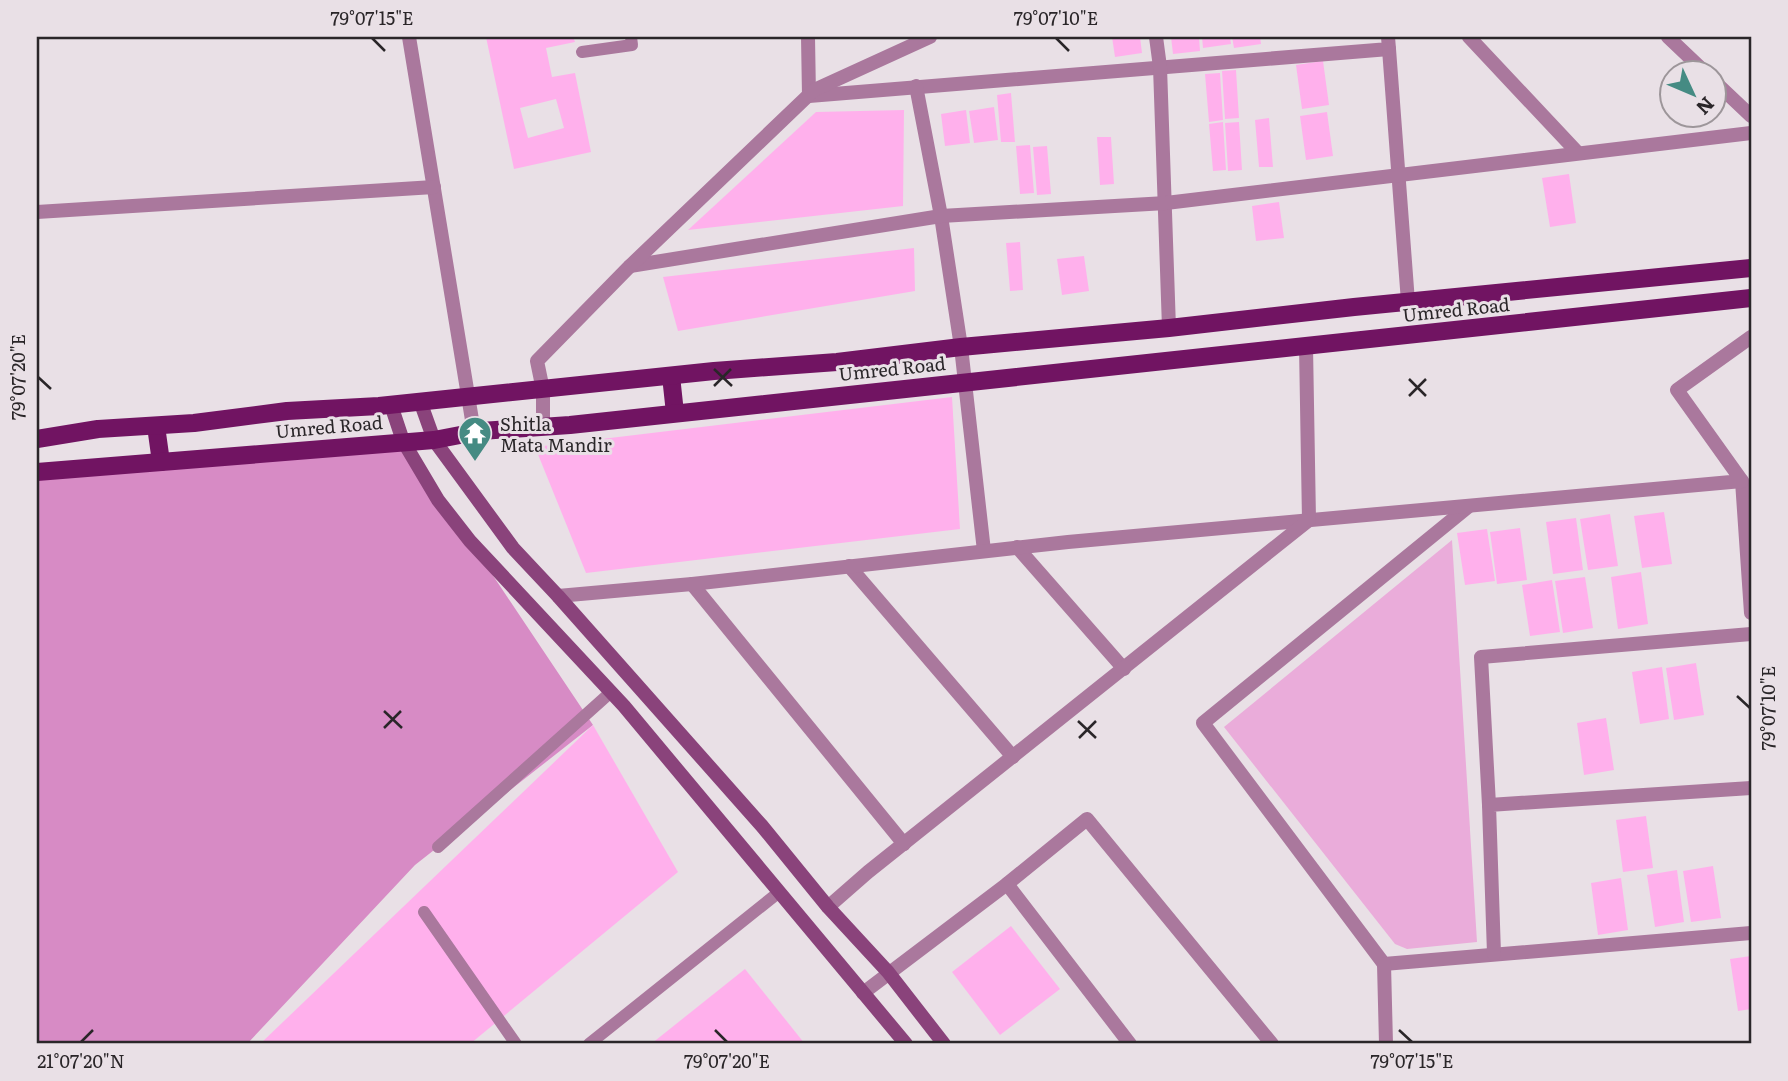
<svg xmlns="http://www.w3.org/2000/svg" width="1788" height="1081" font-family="Literata,serif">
<rect width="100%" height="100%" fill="#e9e0e6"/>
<!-- green -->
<polygon fill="#eaacda" points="1452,540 1477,942 1407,949 1395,944 1224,727"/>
<!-- forest -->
<polygon fill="#d78bc5" points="403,441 593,725 415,865 247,1044 37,1044 37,472"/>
<!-- building -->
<g fill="#ffb0ec" fill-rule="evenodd">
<path d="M486,37H573L575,42L546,48L552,77L575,73L591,152L514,169ZM556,99L564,128L528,138L520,108Z"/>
<polygon points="1112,37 1140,37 1142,53 1115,57"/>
<polygon points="1171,37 1199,37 1200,51 1173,54"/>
<polygon points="1202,37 1230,37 1231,44 1203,48"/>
<polygon points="1232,37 1260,37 1261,44 1234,48"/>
<polygon points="1323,61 1329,105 1302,109 1296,65"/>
<polygon points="1236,70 1239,118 1225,119 1222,71"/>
<polygon points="1220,73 1223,120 1209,122 1205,74"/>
<polygon points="1011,93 1015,142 1001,142 997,95"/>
<polygon points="994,107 998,140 974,143 969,111"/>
<polygon points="904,110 903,206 688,230 816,112"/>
<polygon points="966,110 970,143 945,146 941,114"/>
<polygon points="1327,112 1333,156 1306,160 1300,116"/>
<polygon points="1269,118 1273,167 1259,167 1255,120"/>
<polygon points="1223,122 1226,170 1213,171 1209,124"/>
<polygon points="1239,122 1242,170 1228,171 1225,123"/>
<polygon points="1097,137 1111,137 1114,184 1100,185"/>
<polygon points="1030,145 1034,193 1020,194 1016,146"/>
<polygon points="1047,146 1051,194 1037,195 1033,147"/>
<polygon points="1569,174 1576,223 1550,227 1542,178"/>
<polygon points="1279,202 1284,238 1256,241 1252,206"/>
<polygon points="1020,242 1023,290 1010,291 1006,243"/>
<polygon points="914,248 915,291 678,331 663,277"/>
<polygon points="1084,256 1089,291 1062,295 1057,259"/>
<polygon points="952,397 960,529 586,573 535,447"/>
<polygon points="1664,512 1672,564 1642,568 1634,516"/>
<polygon points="1610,514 1618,566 1588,570 1580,519"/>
<polygon points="1576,518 1583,570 1553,574 1546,522"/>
<polygon points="1520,528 1527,580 1497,584 1490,532"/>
<polygon points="1487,529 1495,581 1465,585 1457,533"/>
<polygon points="1641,572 1648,624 1618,629 1611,577"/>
<polygon points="1585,577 1593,628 1563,633 1555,581"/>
<polygon points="1552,580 1560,632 1530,636 1522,585"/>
<polygon points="1696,663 1704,715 1674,720 1666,668"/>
<polygon points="1662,667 1669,719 1640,724 1632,672"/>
<polygon points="1606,718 1614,770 1584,775 1577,723"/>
<polygon points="593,725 678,872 470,1044 260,1044"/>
<polygon points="1646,816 1653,868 1623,872 1616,820"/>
<polygon points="1713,866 1721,918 1691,922 1683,871"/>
<polygon points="1677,870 1684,922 1655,927 1647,875"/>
<polygon points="1621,878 1628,930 1598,935 1591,883"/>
<polygon points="1011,926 1060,989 1000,1035 952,972"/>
<polygon points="1751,956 1751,1009 1738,1011 1730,959"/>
<polygon points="745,969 805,1044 651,1044"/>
</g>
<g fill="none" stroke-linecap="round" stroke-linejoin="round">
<!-- lane -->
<g stroke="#aa789d" stroke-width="12">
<polyline points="582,52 632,45 631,37"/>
<polyline points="438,847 611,692"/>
<polyline points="424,912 516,1044"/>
<polyline points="589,1044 778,893"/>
</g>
<!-- street -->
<g stroke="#aa789d" stroke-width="14">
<polyline points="409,37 474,432"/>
<polyline points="808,37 809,96 1389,49 1388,37"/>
<polyline points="1156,37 1160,67 1169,328"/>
<polyline points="1469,37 1578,153"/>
<polyline points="1668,37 1707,74"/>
<polyline points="1389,49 1408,302"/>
<polyline points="1714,81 1751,116"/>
<polyline points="916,86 941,216 961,347 984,551"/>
<polyline points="37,212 434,187"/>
<polyline points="630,266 941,216 1166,203 1751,133"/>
<polyline points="543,426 543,390 537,361 630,266 814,90 930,37"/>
<polyline points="1742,481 1751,613"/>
<polyline points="1469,506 1203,723 1384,964 1751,933"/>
<polyline points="1017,547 1124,669"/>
<polyline points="849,566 1013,757"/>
<polyline points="692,584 904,844"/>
<polyline points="558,596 692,584 1068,542 1742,481 1677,390 1751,337"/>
<polyline points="1489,805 1481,657 1751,634"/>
<polyline points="1007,884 1130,1044"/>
<polyline points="828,907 868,872 1309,520 1306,346"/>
<polyline points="1494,954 1489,805 1751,788"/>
<polyline points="1384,964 1386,1044"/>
<polyline points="863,993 1007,884 1087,819 1272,1044"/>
</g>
<!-- secondary -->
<g stroke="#8a437b" stroke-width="14">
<polyline points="420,401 434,440 513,548 558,596 762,826 828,907 888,972 944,1044"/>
<polyline points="391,405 403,441 438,500 470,541 624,706 906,1044"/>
</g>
<!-- primary -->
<g stroke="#711462" stroke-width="18">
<polyline points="671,376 675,413"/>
<polyline points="156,426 161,462"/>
<polyline points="37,439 98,429 194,423 287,411 379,406 714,371 837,362 961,347 1169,328 1354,307 1751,268"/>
<polyline points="37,472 434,440 481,431 570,425 1751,298"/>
</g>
</g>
<!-- ticks -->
<path fill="none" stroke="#2a2629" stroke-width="2.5" d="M372,38L385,51M1056,38L1069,51M714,369L732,386M38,377L51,389M1409,379L1426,396M714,386L731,369M1409,396L1426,379M1737,696L1750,708M384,711L402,728M1078,721L1096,738M384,728L401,711M1079,738L1096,721M715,1030L727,1042M1399,1030L1412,1042M81,1042L93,1030"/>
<!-- icons -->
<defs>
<symbol id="temple-pin" viewBox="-11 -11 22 30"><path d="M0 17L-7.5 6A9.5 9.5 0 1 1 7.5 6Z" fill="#458b83" stroke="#e9e0e6"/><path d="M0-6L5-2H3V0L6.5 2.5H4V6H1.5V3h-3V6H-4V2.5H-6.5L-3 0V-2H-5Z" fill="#fff"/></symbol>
</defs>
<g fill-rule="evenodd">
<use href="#temple-pin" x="456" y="414" width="38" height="52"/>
</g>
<g text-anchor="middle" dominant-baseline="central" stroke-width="6" stroke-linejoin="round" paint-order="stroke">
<!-- street labels -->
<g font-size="18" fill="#2a2629" stroke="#e9e0e6">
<text transform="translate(1456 309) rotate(-6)">Umred Road</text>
<text transform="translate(892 368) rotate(-6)">Umred Road</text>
<text transform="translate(329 426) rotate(-5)">Umred Road</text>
</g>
<!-- poi labels -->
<g font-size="18" fill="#2a2629" stroke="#e9e0e6" text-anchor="start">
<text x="500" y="423">Shitla<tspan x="500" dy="21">Mata Mandir</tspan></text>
</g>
</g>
<!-- border -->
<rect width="1788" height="1081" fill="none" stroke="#e9e0e6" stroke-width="77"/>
<!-- north arrow -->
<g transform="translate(1693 94) rotate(134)"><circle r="33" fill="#e9e0e6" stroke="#9d969a" stroke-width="2"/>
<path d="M0-5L12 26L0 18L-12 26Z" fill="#458b83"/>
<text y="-10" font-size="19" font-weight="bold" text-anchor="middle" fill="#2a2629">N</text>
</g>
<rect x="38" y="38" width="1712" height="1004" fill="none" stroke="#2a2629" stroke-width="2.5"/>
<g font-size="18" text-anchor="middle" fill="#2a2629">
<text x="372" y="25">79°07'15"E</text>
<text x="1056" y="25">79°07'10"E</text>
<text transform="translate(19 377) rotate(-90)" y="6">79°07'20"E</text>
<text transform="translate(1769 708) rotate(-90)" y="6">79°07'10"E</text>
<text x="81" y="1068">21°07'20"N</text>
<text x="727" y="1068">79°07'20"E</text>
<text x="1412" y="1068">79°07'15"E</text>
</g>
</svg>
